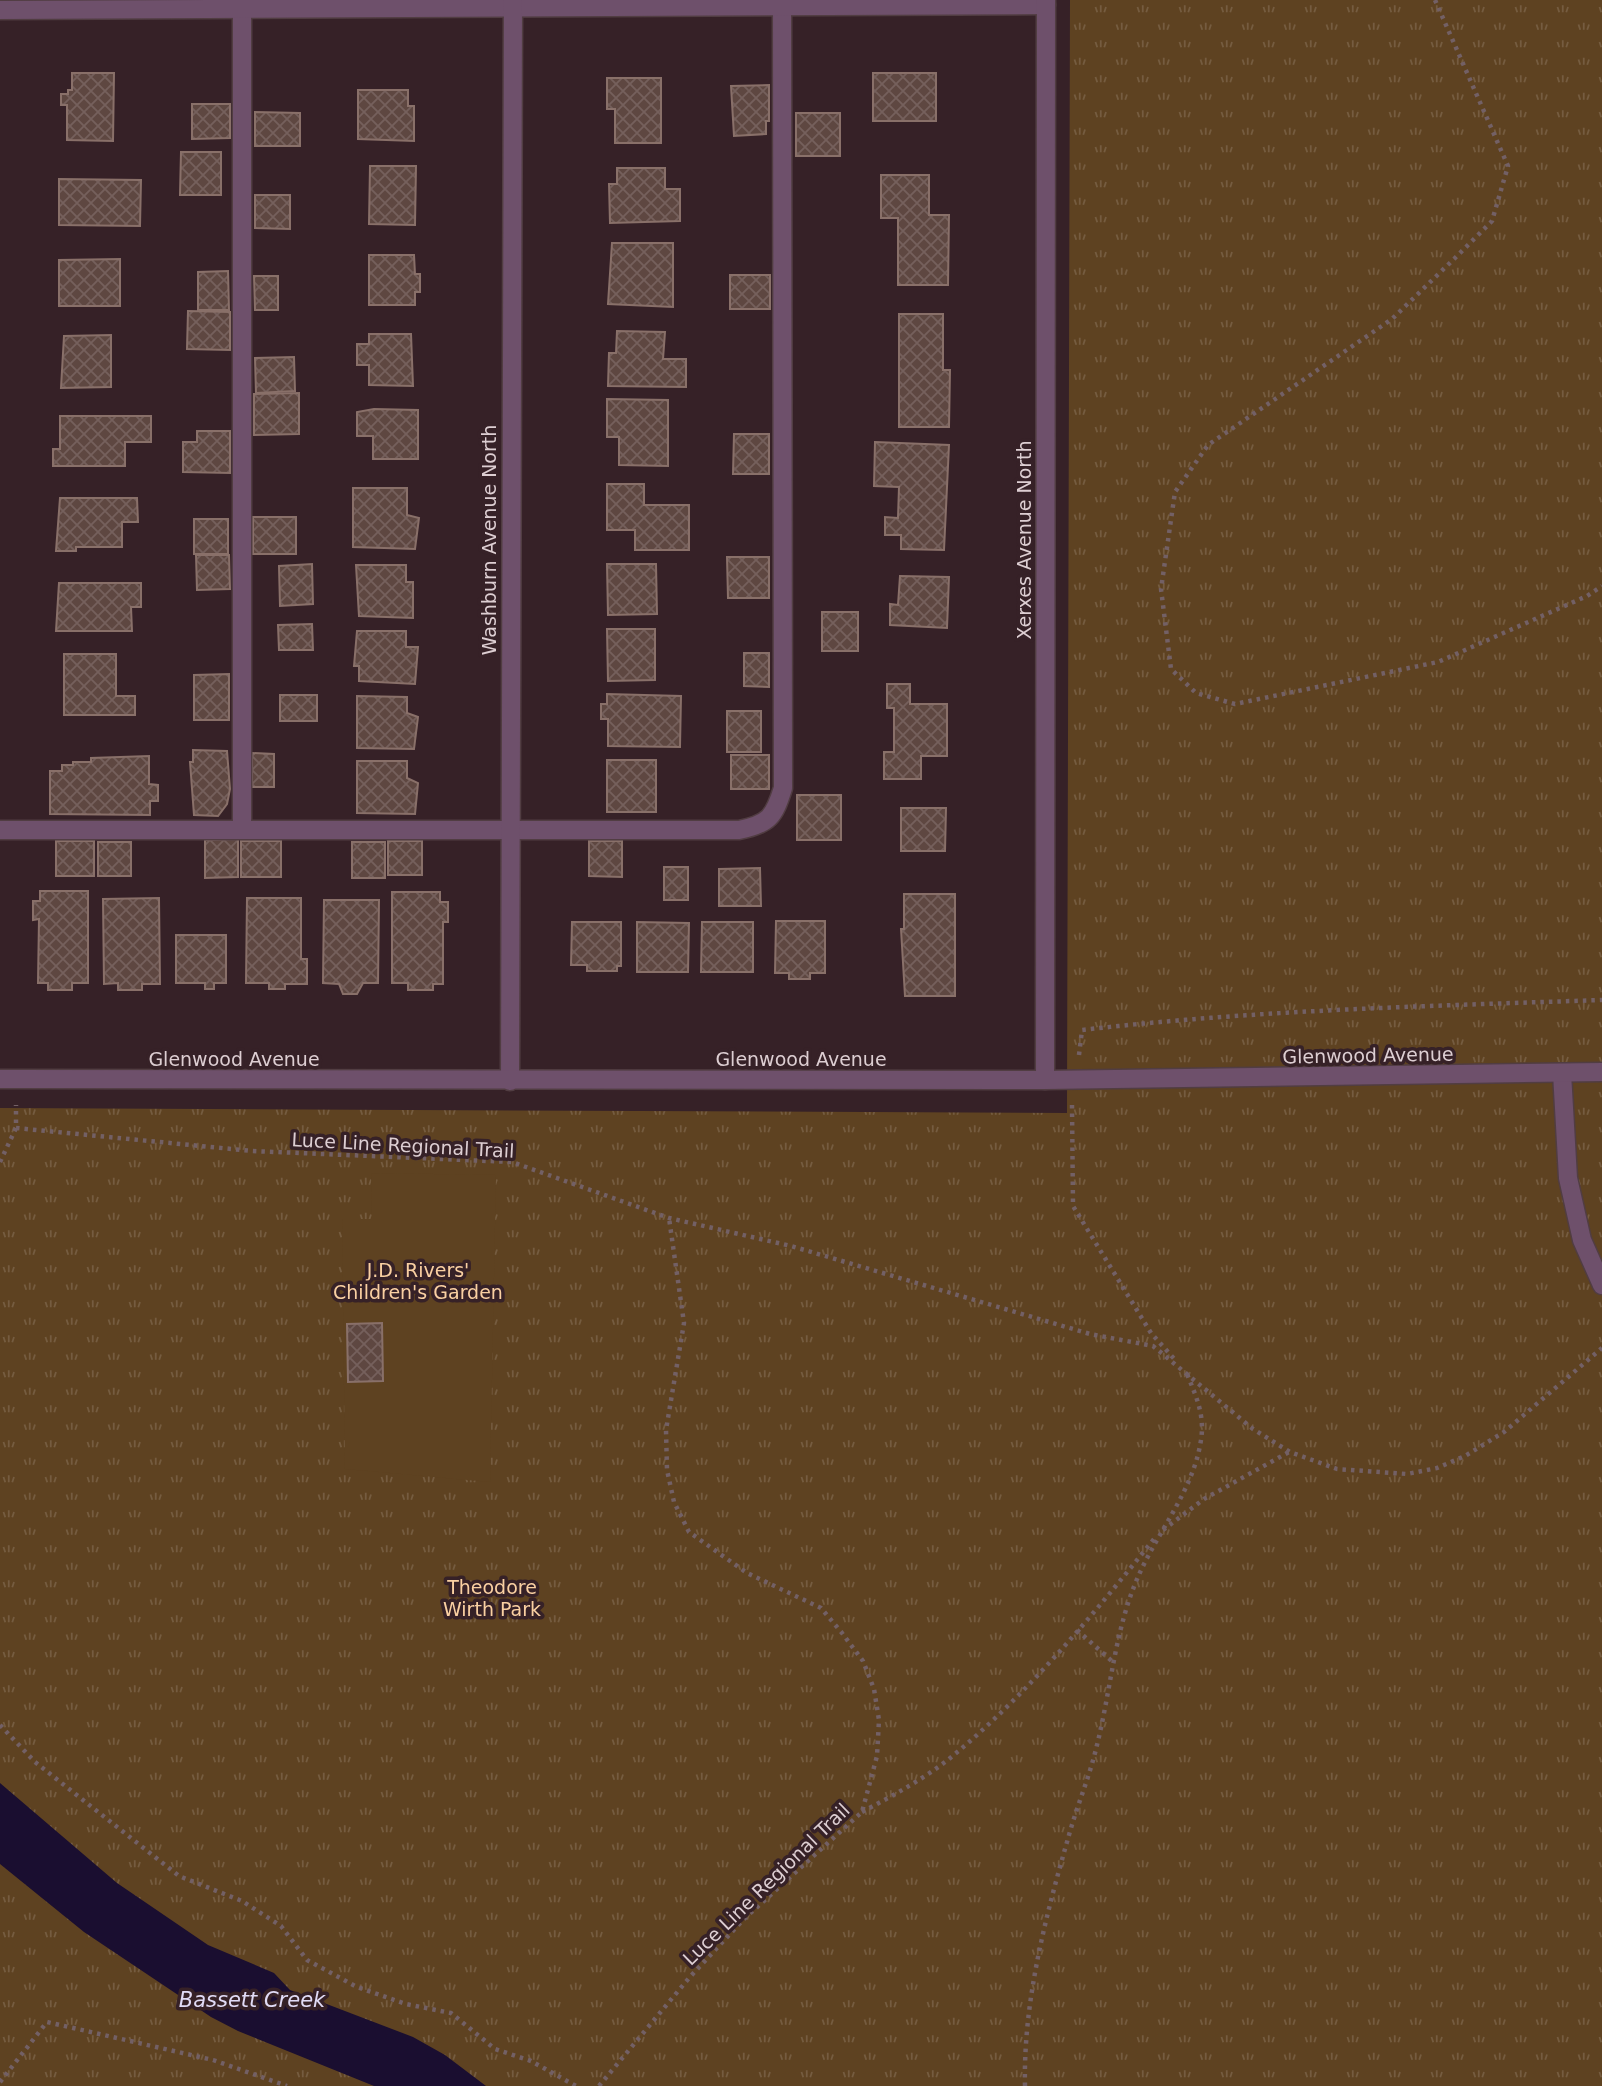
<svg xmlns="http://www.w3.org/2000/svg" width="1602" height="2086" font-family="'DejaVu Sans',sans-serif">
<defs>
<pattern id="park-tufts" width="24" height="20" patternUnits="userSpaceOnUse" patternTransform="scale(1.75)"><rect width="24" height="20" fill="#5e4221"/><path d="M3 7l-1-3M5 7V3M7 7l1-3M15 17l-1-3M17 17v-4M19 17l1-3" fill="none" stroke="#755c40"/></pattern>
<pattern id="building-cross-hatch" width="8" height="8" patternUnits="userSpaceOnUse" patternTransform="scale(1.75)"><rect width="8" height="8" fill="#5e4741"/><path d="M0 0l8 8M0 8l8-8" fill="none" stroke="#75605c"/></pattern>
</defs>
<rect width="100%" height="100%" fill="#362127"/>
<!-- park -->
<polygon fill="url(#park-tufts)" points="1070,0 1602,0 1602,2086 0,2086 0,1108 1067,1113"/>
<!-- garden -->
<polygon fill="#5e4221" points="371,1173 496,1175 490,1482 345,1469 342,1219 372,1219"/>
<!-- water -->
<polygon fill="#1a0e30" points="0,1783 117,1883 208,1945 274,1973 290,1990 413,2037 445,2055 486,2086 374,2086 238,2031 211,2017 84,1932 0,1864"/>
<!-- building -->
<g fill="url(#building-cross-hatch)" stroke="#897069" stroke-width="2">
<polygon points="72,73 114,73 113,141 67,140 67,105 61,105 61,94 68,94 68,90 72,90"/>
<rect x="873" y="73" width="63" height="48"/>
<polygon points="607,78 661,78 661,143 615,143 615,109 607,109"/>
<polygon points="769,85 769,121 766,121 766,134 734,136 731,86"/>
<polygon points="358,90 408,90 408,106 414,106 414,141 358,139"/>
<polygon points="192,104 230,104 230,138 192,139"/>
<polygon points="255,112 300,113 300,146 255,146"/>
<rect x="796" y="113" width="44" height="43"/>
<polygon points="181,152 221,152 221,195 180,195"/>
<polygon points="370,166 416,166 415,225 369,224"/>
<polygon points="617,168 665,168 665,189 680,189 680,221 610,223 609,184 617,184"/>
<polygon points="881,175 929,175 929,215 949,215 948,285 898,285 898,218 881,218"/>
<polygon points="59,179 141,180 140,226 59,225"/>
<polygon points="255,195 290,195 290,229 255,228"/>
<polygon points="612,243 673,243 673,307 608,304"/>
<polygon points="369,255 414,255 415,274 420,274 420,292 415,292 415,305 369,305"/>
<polygon points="120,259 120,306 59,306 59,260"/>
<polygon points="228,271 229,310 198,310 198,272"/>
<rect x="730" y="275" width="40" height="34"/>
<polygon points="254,276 278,276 278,310 255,310"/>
<polygon points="188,311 230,312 230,350 187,349"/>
<polygon points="899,314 943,314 943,370 950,370 949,427 899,427"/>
<polygon points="617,331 665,332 663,359 686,359 686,387 608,386 609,353 616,353"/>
<polygon points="369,334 411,334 413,386 369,385 369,365 357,365 357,344 369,344"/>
<polygon points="111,335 111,387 61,388 64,336"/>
<polygon points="294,357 295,391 256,393 255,358"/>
<polygon points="299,393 299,434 254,435 254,394"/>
<polygon points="607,399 668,400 668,466 619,465 619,437 607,437"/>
<polygon points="374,409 418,410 418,459 373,459 373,436 357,436 357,412"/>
<polygon points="60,416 151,416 151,442 125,442 125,466 53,466 53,449 60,449"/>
<polygon points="197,431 230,431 230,473 183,472 183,442 197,442"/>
<polygon points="734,434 769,434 769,474 733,474"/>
<polygon points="875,442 949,445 944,550 901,549 901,535 885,535 885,517 898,518 899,487 874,486"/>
<polygon points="607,484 644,484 644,505 689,505 689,550 635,550 635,530 607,530"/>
<polygon points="353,488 407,488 407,515 419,518 415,549 353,547"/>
<polygon points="60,498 137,498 138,522 122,522 122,547 76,547 76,551 56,551"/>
<rect x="253" y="517" width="43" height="37"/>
<rect x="194" y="519" width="34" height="35"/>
<polygon points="196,555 229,555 230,589 197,590"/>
<polygon points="727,557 769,557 769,598 728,598"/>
<polygon points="312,564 313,604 280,606 279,566"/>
<polygon points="607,564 656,564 657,614 608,615"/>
<polygon points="356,565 406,565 406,582 413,582 413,618 359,616"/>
<polygon points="900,576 949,577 947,628 890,625 890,604 898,605"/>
<polygon points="59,583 141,583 141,607 131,607 132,631 56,631"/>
<rect x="822" y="612" width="36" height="39"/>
<polygon points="312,624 313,650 279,650 278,625"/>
<polygon points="607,629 655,629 655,680 608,681"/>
<polygon points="357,631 406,631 406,647 418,647 415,684 359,681 359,666 354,666"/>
<polygon points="744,653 769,653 769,687 744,686"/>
<polygon points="64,654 116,654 116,696 135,696 135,715 64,715"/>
<polygon points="229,674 229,720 194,720 194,675"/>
<polygon points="887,684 910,684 910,704 947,704 947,756 921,756 921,779 884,779 884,752 894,752 894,708 887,708"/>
<polygon points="607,694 681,696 680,747 608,746 608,719 601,719 601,704 607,704"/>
<rect x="280" y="695" width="37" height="26"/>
<polygon points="357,696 407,697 407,713 418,717 414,749 357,748"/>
<rect x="727" y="711" width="34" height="41"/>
<polygon points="193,750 227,751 230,789 227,804 218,816 194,815 190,762 193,762"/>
<polygon points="252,753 274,754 274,787 252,787"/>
<rect x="731" y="755" width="38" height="34"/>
<polygon points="149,756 149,784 158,785 158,801 150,801 150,815 50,814 50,771 62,771 62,765 73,765 73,762 91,762 91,758"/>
<rect x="607" y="760" width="49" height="52"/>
<polygon points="357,761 407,761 407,778 418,783 415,814 357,813"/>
<rect x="797" y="795" width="44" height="45"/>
<polygon points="901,808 946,808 945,851 901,851"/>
<polygon points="238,839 238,877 205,878 205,840"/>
<rect x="56" y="841" width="38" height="35"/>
<rect x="241" y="841" width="40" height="36"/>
<rect x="388" y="841" width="34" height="34"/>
<polygon points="589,841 622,841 622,877 589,876"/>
<rect x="98" y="842" width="33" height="34"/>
<rect x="352" y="842" width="33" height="36"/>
<rect x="664" y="867" width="24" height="33"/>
<polygon points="760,868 761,906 719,906 719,869"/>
<polygon points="40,891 88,891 88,983 72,983 72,990 48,990 48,983 38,983 39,919 33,920 33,901 40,901"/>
<polygon points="392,892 440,892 440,902 448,902 448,922 443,922 443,984 433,984 433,990 408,990 408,983 392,983"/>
<polygon points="904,894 955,894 955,996 905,996 901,929 904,929"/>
<polygon points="159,898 160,984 142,984 142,990 118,990 118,983 104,984 103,899"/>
<polygon points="247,898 301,898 301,959 307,959 307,984 285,984 285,989 269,989 269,983 246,983"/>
<polygon points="324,900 379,900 378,983 363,983 357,994 343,994 339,984 323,983"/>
<polygon points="776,921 825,921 825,973 810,973 810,979 789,979 789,973 775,973"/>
<polygon points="572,922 621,922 621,966 617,966 617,971 587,971 587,965 571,965"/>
<polygon points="637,922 689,923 688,972 637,972"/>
<polygon points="702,922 753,922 753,972 701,972"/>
<polygon points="176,935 226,935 226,983 214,983 214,989 205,989 205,983 176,983"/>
<polygon points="382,1323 383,1381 348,1382 347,1324"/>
</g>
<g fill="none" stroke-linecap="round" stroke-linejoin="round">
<defs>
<g id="service">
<polyline points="242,828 242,0"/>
<path d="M0,830H739C769,824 774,817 783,788L782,0"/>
<polyline points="1562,1073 1568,1178 1582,1240 1602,1285"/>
</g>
<g id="minor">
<polyline points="0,10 1046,5"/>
<polyline points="1045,1080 1046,0"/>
<polyline points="510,1081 513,0"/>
</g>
<polyline id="tertiary" points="0,1079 1045,1080 1602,1072"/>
</defs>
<!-- service casing -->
<use href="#service" stroke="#513d42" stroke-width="21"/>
<!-- minor casing -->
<use href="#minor" stroke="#513d42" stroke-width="21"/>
<!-- tertiary casing -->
<use href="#tertiary" stroke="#513d42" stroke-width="21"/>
<!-- path -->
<g stroke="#736065" stroke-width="4.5" stroke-dasharray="3.5 5" stroke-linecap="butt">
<polyline points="1435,0 1508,166 1492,221 1454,259 1392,319 1208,445 1175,492 1161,589 1171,669 1196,693 1235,704 1438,662 1587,596 1602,586"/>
<path d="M1079,1055L1082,1030C1255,1010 1429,1006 1602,1000"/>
<polyline points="1072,1105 1073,1206 1151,1333 1177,1362"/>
<polyline points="16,1128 252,1151 512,1162 669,1218 791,1246 1090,1334 1153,1346 1253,1429 1290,1452 1337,1469 1407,1474 1437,1468 1465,1456 1504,1432 1602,1348"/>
<polyline points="0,1162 16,1128 16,1105"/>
<polyline points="1163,1530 1204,1499 1289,1452"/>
<polyline points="1077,1630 1114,1663"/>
<polyline points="0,1725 35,1762 179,1876 242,1901 281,1926 307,1960 357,1987 406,2004 451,2013 495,2049 531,2061 576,2086"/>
<path d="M862,1812C892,1796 922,1780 949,1759C1026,1696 1092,1616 1154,1539"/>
<polyline points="0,2082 47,2022 213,2060 287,2086"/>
<polyline points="599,2086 689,1978 744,1919 862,1812 877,1756 879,1720 874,1689 863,1661 842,1633 821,1608 747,1573 689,1532 674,1502 667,1470 666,1430 684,1323 669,1218"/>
<path d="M1025,2086C1023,2002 1046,1915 1069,1835C1077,1806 1089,1778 1096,1749C1110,1695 1114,1636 1135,1584C1155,1534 1193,1493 1201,1440C1205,1415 1196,1396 1187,1374"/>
</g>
<!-- service -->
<use href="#service" stroke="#6e506b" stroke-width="18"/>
<!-- minor -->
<use href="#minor" stroke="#6e506b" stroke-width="18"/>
<!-- tertiary -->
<use href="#tertiary" stroke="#6e506b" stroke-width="18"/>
</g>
<g text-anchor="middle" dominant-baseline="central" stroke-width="7" stroke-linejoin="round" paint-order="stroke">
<!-- street labels -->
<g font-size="19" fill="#ddced2" stroke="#362127">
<text transform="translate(489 540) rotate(-90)">Washburn Avenue North</text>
<text transform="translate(1024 540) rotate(-90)">Xerxes Avenue North</text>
<text transform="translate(1368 1055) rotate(-1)">Glenwood Avenue</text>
<text x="234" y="1059">Glenwood Avenue</text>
<text x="801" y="1059">Glenwood Avenue</text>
<text transform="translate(403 1145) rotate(3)">Luce Line Regional Trail</text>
<text transform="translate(766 1884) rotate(-44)">Luce Line Regional Trail</text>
</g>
<!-- park labels -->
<g font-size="19" fill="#fad0a2" stroke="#362127">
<text x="418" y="1270">J.D. Rivers'<tspan x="418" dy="22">Children's Garden</tspan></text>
<text x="492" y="1587">Theodore<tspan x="492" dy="22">Wirth Park</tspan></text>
</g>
<!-- water labels -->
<g font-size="21" font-style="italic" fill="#e1dbf6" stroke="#362127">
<text x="252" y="2000">Bassett Creek</text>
</g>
</g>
</svg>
